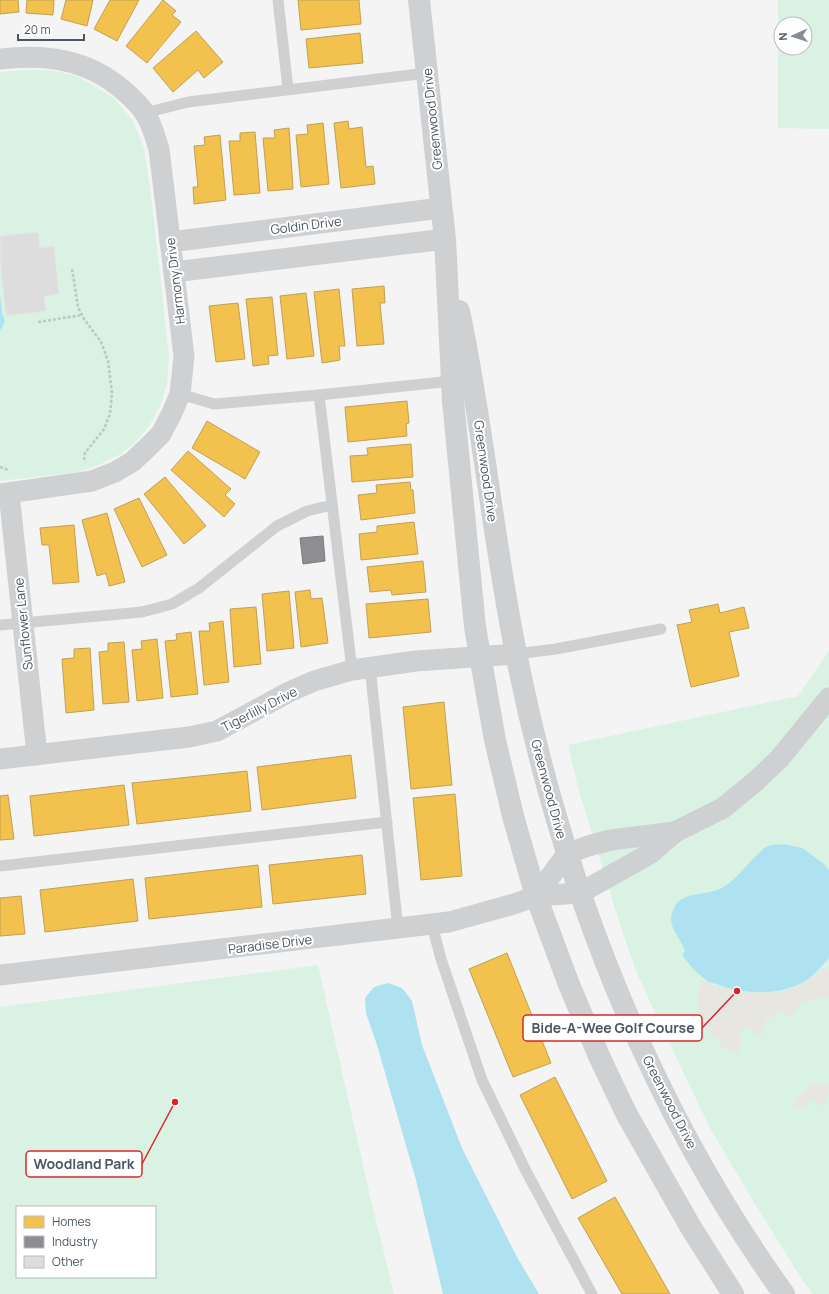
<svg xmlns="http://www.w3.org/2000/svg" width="829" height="1294" font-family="Manrope,sans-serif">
<rect width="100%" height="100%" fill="#f4f4f4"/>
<!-- green -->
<g fill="#d9f2e3" fill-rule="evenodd">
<path d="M778,0H829V129L778,128ZM781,24H805V48H781Z"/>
<polygon points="23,70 49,70 74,75 95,86 115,99 133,121 144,148 152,203 169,357 167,383 160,406 149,426 136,442 119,455 99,465 78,472 0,481 0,72"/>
<polygon points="829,651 829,1294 813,1294 801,1278 755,1204 710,1128 653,1009 637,973 621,928 579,791 568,745 798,696"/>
<path d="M318,965L370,1196L394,1294H0V1007ZM17,1207H155V1277H17Z"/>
</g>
<!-- sand -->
<g fill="#e7e6e1">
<path d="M825,967L829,972V997L802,1002L795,1013L791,1016L788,1015L782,1011L777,1012L772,1017C763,1018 763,1027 762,1034L755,1035L749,1028L744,1027C737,1034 740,1039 741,1048L736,1053L725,1048L720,1047L721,1042L718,1039L711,1037L710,1030L698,1020C700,1004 694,995 703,980C736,996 780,1001 811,979C816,976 820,971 825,967Z"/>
<polygon points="813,1084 824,1084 829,1086 828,1096 824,1104 819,1105 813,1100 810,1100 804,1108 796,1107 795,1099"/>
</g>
<!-- water -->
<g fill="#aee2f0">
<polygon points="0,294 2,313 5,321 3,326 0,330"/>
<path d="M784,844L802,848L823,863L829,870V958C820,967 812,979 800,984C774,996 742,994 716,984C712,983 708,982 705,979C696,973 689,964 682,955L685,951C679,933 664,926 675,906C684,891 707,896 722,888C736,880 745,866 757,855C760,853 763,848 766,847C771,844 779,845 784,844Z"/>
<polygon points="388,983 402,988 412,1001 422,1045 462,1148 517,1257 539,1294 443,1294 416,1180 377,1045 366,1013 365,998 374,987"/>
</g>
<!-- homes -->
<g fill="#f2c14e" stroke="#c0a154">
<polygon points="0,0 18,0 19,12 0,14"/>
<polygon points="27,0 54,0 53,15 26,13"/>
<polygon points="66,0 93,0 87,26 61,19"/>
<polygon points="110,0 139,0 117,41 94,29"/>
<polygon points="163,0 176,11 172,15 181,22 147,63 126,46"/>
<polygon points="298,0 359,0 361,24 301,30"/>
<polygon points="196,31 223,62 204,78 198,70 173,92 153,68"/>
<polygon points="360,33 363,63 309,68 306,39"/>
<polygon points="348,121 349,129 362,127 366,167 373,166 375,184 341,188 334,123"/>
<polygon points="323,123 329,184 301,187 296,135 308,134 307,125"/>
<polygon points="289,128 293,189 268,191 263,138 275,138 274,130"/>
<polygon points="255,132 260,193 234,195 229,141 240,141 240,133"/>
<polygon points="220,135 226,200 194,204 193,187 198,187 194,146 205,145 204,137"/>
<polygon points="384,286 385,303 380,303 384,344 357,346 352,289"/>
<polygon points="339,289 345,346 339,346 340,360 322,363 314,292"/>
<polygon points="306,293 314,356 287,359 280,296"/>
<polygon points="272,297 278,355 268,356 269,364 253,366 246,299"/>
<polygon points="238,303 245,359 216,362 209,306"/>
<polygon points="407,401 409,423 406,424 407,436 348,442 345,407"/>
<polygon points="207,421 260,452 245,479 192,448"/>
<polygon points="411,444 413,477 352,482 350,456 368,455 367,448"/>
<polygon points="188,451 231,489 225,495 235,504 224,517 171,470"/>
<polygon points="165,477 206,526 184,544 144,494"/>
<polygon points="410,482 411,490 413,490 415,513 361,520 358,495 377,493 376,485"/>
<polygon points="139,498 167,555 142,567 114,509"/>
<polygon points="107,513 125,582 109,586 106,573 97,576 82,520"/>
<polygon points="414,522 418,554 361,560 359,534 377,532 377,526"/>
<polygon points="74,525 79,582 53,584 49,545 42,545 40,528"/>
<polygon points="423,561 426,592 392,595 391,590 370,592 367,567"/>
<polygon points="310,590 311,599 322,598 328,643 301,647 295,592"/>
<polygon points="289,591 294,648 267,651 262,594"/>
<polygon points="428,599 431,632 369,638 366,604"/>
<polygon points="718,604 720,613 744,607 749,628 729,632 739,676 691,687 677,625 692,622 689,610"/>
<polygon points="256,607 261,664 234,667 230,609"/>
<polygon points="223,621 229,682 204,685 199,631 210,631 209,623"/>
<polygon points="191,632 198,694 171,697 165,641 177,640 176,634"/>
<polygon points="157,639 163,698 137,701 132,650 142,649 141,641"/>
<polygon points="124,642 129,702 103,704 99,652 108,651 108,643"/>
<polygon points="90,648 94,710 66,713 62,659 74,658 74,649"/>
<polygon points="444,702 452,785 411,789 403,707"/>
<polygon points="351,755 356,798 262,810 257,767"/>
<polygon points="247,771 251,811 137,824 132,783"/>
<polygon points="124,785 129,825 34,836 30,796"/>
<polygon points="455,794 462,876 421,880 413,798"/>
<polygon points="8,795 14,839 0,840 0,796"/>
<polygon points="362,855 366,894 273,904 269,865"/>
<polygon points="258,865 262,907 149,919 145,878"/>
<polygon points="133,879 138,921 45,932 40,890"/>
<polygon points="21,896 25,934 0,936 0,898"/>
<polygon points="507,953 551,1063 513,1077 469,969"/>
<polygon points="555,1077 607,1181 572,1199 520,1095"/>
<polygon points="615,1197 670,1294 622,1294 578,1218"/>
</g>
<!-- industry -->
<polygon fill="#8d8d92" stroke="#797c83" points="323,536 325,561 303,564 300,538"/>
<!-- building -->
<polygon fill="#ddddde" stroke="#e5e6e7" points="38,232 40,248 54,246 59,294 44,296 46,311 6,316 0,260 0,236"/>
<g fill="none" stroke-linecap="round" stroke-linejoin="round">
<!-- path -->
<g stroke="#bcc7c4" stroke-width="2.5" stroke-dasharray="3 2" stroke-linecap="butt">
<polyline points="72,269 78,307 84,319 101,342 108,361 112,393 110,414 104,429 85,453 84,460"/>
<polyline points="38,322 82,315"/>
<polyline points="0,467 8,470"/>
</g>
<!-- service -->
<g stroke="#ced0d2" stroke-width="11">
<polyline points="278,0 288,89"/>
<polyline points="145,113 188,102 427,73"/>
<polyline points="180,394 214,404 319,395 452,381"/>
<polyline points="319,395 352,670"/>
<polyline points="0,625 142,612 172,604 199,588 277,526 307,511 332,505"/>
<polyline points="516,654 556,649 661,629"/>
<polyline points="370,667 398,929"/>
<polyline points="0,866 387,822"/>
<polyline points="432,925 441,959 482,1080 526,1171 592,1294"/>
</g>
<!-- minor -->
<g stroke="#ced0d2" stroke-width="21">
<path d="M0,59C46,54 87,59 123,90C131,97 139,104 144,112C152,123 155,137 159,149L184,356L180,394L172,413L161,434L146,449L132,462L115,472L92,481L0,494"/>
<polyline points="170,242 441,208"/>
<polyline points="174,272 445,239"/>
<polyline points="9,493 37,755"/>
<polyline points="0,759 189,737 217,731 289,692 314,681 352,670 416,661 516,654"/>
<polyline points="536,896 567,854 588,846 611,840 675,832"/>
<polyline points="0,975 449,922 514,904 536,896 580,893 651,853 675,832 723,808 756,781 780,758 829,698"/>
</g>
<!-- tertiary -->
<g stroke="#ced0d2" stroke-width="22">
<polyline points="419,0 445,239 453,401 475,627 495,740 513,816 536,896 568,982 599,1056 626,1113 690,1226 733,1294"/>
<path d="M459,311C483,424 493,540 516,653C561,880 648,1105 784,1294"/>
</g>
</g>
<g text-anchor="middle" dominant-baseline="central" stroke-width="4" stroke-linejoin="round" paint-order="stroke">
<!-- street labels -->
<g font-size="13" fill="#4a5661" stroke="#fff">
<text transform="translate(432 119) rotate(-96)">Greenwood Drive</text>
<text transform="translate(306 225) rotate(-7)">Goldin Drive</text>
<text transform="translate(175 281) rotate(-97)">Harmony Drive</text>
<text transform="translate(486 471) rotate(82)">Greenwood Drive</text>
<text transform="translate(23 624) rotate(-96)">Sunflower Lane</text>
<text transform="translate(259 709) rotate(-27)">Tigerlilly Drive</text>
<text transform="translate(549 789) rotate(75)">Greenwood Drive</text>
<text transform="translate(270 944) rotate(-7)">Paradise Drive</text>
<text transform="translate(670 1102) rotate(63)">Greenwood Drive</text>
</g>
</g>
<!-- callouts -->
<path fill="none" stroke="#d62828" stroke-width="1.5" d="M737 991L702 1028M175 1102L142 1164"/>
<g fill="#d62828" stroke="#fff" stroke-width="1.5">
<circle cx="737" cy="991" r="4"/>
<circle cx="175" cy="1102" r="4"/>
</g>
<g fill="#fff" stroke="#d62828" stroke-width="1.5">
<rect x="523" y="1015" width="179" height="26" rx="4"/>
<rect x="26" y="1151" width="116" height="26" rx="4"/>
</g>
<g font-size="14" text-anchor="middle" font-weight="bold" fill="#4a5661">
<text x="613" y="1033">Bide-A-Wee Golf Course</text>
<text x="84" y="1169">Woodland Park</text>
</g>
<!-- legend -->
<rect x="16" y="1206" width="140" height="72" fill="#ffffff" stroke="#b7bbc0"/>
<rect x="24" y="1216" width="20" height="12" fill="#f2c14e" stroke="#b7bbc0"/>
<text x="52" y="1226" font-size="12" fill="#4a5661">Homes</text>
<rect x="24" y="1236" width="20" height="12" fill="#8d8d92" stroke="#b7bbc0"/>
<text x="52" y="1246" font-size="12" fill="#4a5661">Industry</text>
<rect x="24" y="1256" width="20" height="12" fill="#ddddde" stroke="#b7bbc0"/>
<text x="52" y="1266" font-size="12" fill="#4a5661">Other</text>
<!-- north arrow -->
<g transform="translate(793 36) rotate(267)"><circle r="19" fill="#ffffff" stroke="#b7bbc0"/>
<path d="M0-3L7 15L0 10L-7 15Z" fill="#868d94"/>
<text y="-6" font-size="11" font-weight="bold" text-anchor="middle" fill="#4a5661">N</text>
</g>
<!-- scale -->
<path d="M18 34v6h66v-6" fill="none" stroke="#4a5661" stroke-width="2"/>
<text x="24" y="34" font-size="12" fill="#4a5661" stroke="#ffffff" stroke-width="3" paint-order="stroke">20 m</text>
</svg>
